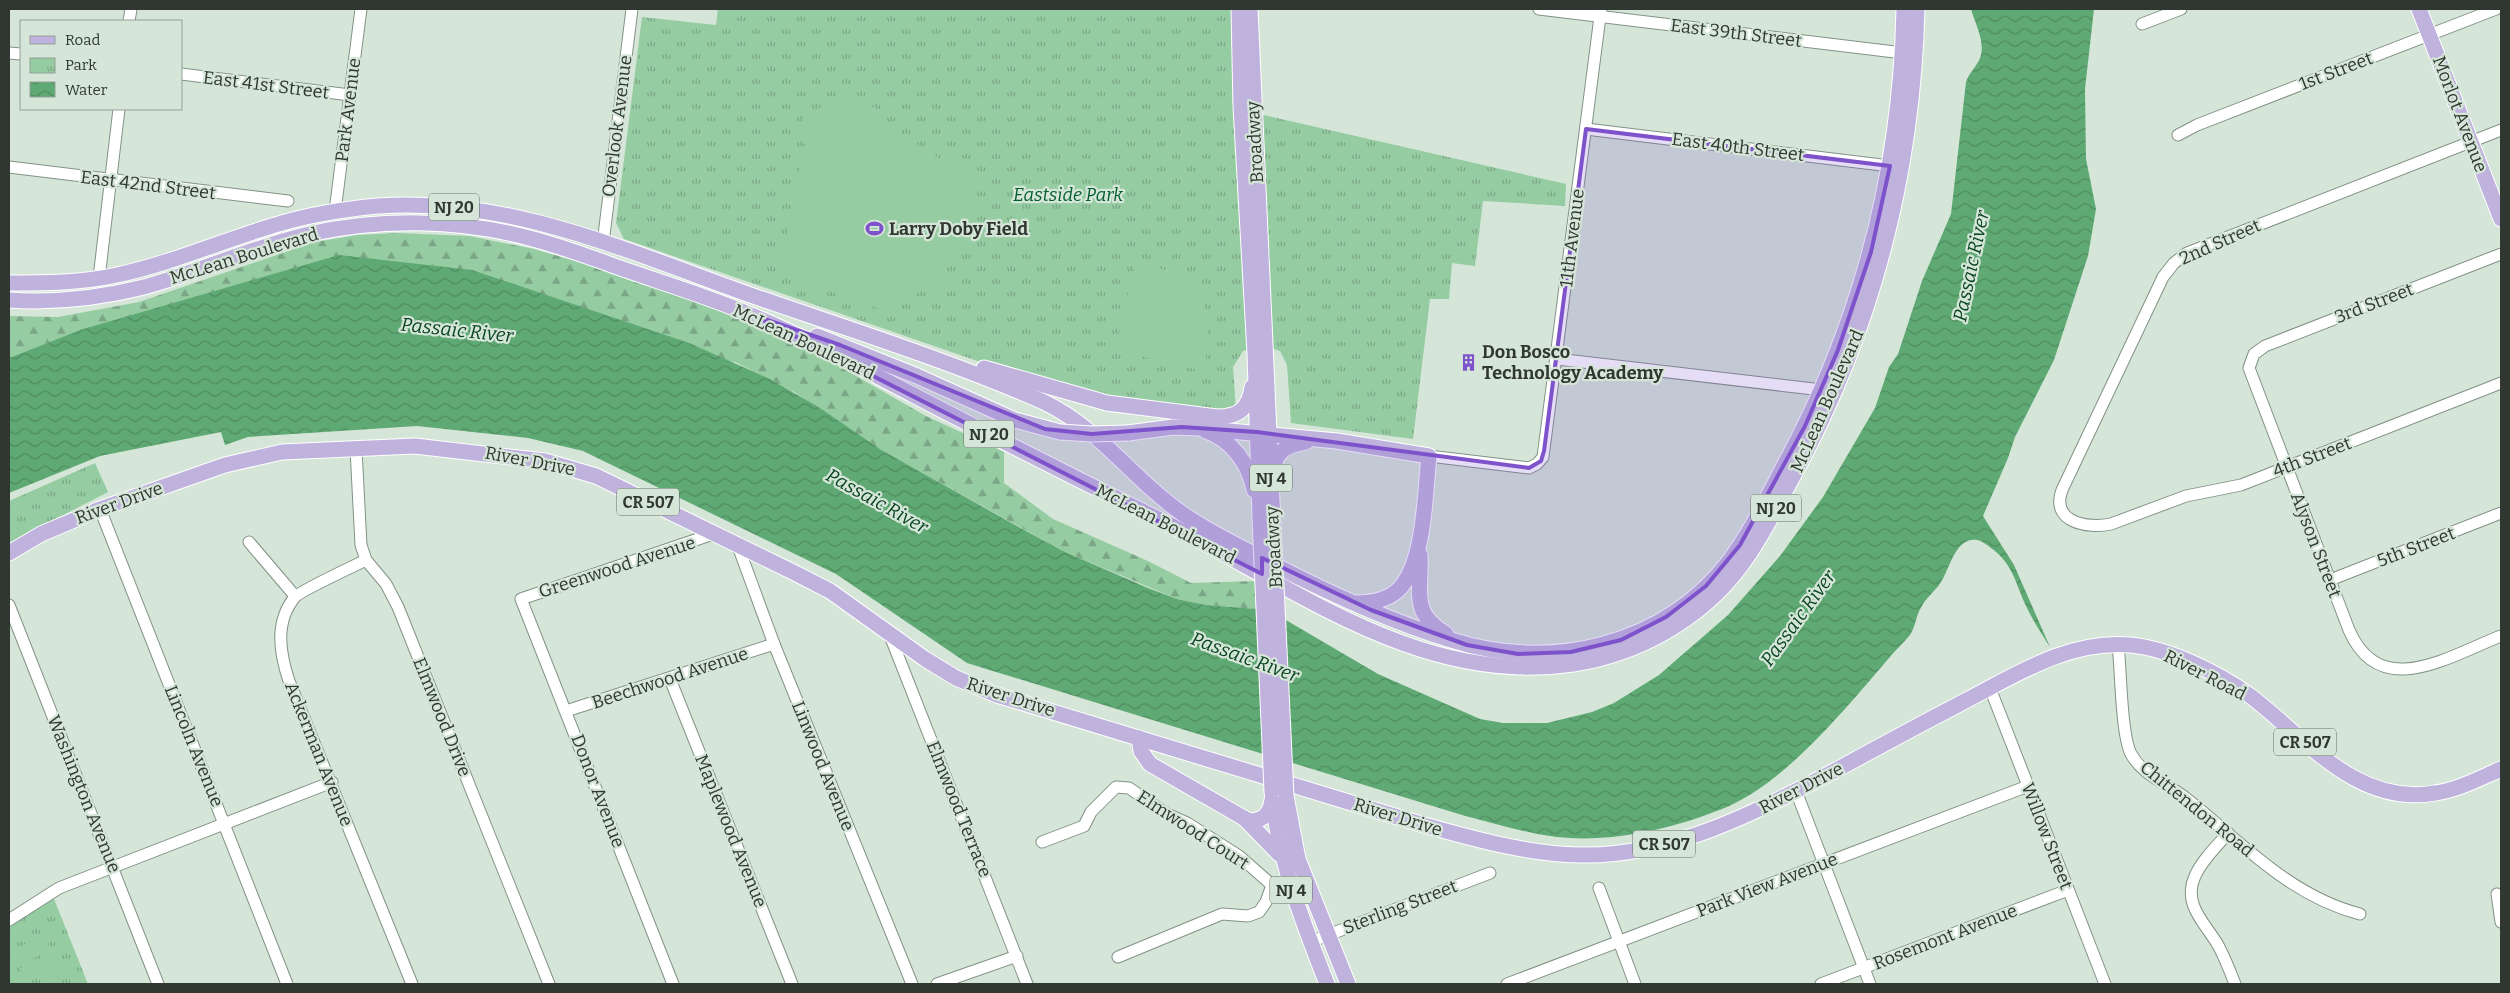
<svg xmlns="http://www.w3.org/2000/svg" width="2510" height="993" font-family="Bitter,serif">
<defs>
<pattern id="forest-firs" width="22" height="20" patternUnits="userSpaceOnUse" patternTransform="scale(1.25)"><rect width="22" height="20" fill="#95cca2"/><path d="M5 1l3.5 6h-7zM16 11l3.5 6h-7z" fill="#7aa685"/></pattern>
<pattern id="park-tufts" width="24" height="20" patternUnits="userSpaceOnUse" patternTransform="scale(1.25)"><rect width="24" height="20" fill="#95cca2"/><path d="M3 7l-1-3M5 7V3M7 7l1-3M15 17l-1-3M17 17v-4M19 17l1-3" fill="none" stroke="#7aa685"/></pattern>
<pattern id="water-waves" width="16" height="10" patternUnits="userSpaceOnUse" patternTransform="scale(1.25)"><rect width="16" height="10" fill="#5faa74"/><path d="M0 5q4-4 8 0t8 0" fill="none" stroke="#4f8b60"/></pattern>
</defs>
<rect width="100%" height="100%" fill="#d5e6d8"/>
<!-- forest -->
<polygon fill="url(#forest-firs)" points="397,233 469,236 534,249 620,274 786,336 926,416 1004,452 1004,483 1053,519 1148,561 1191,583 1255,581 1257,609 1206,605 1177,599 1063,551 880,449 794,392 735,362 80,330 9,358 9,316 58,317 139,302 315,242 357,235"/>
<!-- park -->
<g fill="url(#park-tufts)">
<polygon points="718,9 1231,9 1233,108 1566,184 1565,206 1483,201 1475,266 1452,263 1449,299 1430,299 1413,439 1291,423 1287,365 1280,351 1265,346 1243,351 1233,367 1236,411 1119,398 1027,378 624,239 616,223 642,17 716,25"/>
<polygon points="95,463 108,492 9,543 9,501"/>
<polygon points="52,894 88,984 9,984 9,913"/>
</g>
<!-- garden -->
<g fill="#95cca2">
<polygon points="842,95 876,108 873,116 979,184 940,283 880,309 779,273 805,144 795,138 806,111 810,112 840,99"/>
<path d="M1136,261L1193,279C1208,303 1212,343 1203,371L1115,350Z"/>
<polygon points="45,936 51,951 19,963 13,949"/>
<polygon points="52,955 58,970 26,983 20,968"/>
</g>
<!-- water -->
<path fill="url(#water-waves)" d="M1971,9H2094L2085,89L2086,159L2096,209L2088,256L2054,360L2015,437L2008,458L1983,516L2014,565L2050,647C2042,634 2033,621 2026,606C2015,582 2013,564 1991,548C1986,544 1982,541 1977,540C1954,537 1950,571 1939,585C1934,592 1926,598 1922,606C1916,614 1916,626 1910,635C1904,643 1895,650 1889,658C1846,708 1784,785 1722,809C1672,829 1611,843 1557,837C1525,833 1493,823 1462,815L967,663L836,574L583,451L528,438L417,426L248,437L225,445L221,432L100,456L9,493V358L80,330L339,255L472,270L689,343L770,379L820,408L880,449L1017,526L1063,551L1148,588L1177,599L1206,605L1257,609L1279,616L1378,674L1480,719L1503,723H1547L1592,712L1614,703L1659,675L1728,615L1780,556L1823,497L1875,408L1889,367L1898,354L1922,281L1951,214L1966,82C1969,73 1977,66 1980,58C1986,42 1975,24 1971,9Z"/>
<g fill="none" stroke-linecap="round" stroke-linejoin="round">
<defs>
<g id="minor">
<polyline points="1539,9 1903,53"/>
<polyline points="129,21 131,9"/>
<polyline points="2142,24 2181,9"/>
<polyline points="9,53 21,54"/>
<polyline points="181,74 350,95"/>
<polyline points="1586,129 1890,166"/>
<path d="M2501,130L2187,253L2174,263L2163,277L2062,490C2050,522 2087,529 2111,524L2186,496L2241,485L2501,383"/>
<polyline points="2178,135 2197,125 2496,9"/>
<polyline points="9,167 288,201"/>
<polyline points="335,211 361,9"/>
<polyline points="603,243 632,9"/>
<path d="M2501,254L2265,346L2254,354L2249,368L2349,630C2380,702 2449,656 2501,636"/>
<polyline points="99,278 119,109"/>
<polyline points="1557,359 1822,390"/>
<polyline points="356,449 361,545 366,560 386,584 398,607 549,984"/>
<polyline points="1429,456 1529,468 1537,464 1543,457 1601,9"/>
<polyline points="100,509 287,984"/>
<polyline points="249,542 295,596"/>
<polyline points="738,546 774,644 912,984"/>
<path d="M366,560C354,566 300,591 295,597C274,622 280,654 289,681L412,984"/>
<polyline points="2330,580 2501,513"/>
<polyline points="9,605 158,984"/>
<polyline points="889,633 1027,984"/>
<path d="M2118,644C2121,670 2121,734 2131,754C2143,776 2169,784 2187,799C2242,843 2290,896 2360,914"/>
<polyline points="670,679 792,984"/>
<polyline points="1990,688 2105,984"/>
<polyline points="566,711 774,644"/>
<polyline points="1796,791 1870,984"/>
<path d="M2228,833C2217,846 2202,860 2195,876C2182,904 2205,923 2218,945C2225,958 2230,971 2235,984"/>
<polyline points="1042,842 1084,826 1091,812 1116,787 1129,788 1167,814 1187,823 1239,856 1272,885 1288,880"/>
<polyline points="1599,888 1635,984"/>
<polyline points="2497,894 2501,922"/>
<polyline points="9,920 59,888 332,782"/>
<polyline points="1310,942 1490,873"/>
<polyline points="1118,957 1222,914 1248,916 1259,912 1266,902 1272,885"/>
<polyline points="673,984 521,599 713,534"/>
<polyline points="937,984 1017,956"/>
<polyline points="1507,984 2028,786"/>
<polyline points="1821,984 2068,890"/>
</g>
<g id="major">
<polyline points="1239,9 1241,107 1255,353 1260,518"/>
<polyline points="1250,9 1273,523"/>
<polyline points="2419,9 2501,219"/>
<path d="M9,283C45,283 81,283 117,275C173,263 226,239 282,223C313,214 345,209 378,206C511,196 636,255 759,298C855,331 952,362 1044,402C1099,429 1126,471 1172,506C1199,527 1231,542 1261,558C1322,590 1385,620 1451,640C1551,672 1664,646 1730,560C1752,530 1768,496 1785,464C1861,323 1901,169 1904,9"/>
<path d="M9,300C54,303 100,298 144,287C199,272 252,247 309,234C381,218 458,219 529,238C561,246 592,258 623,269C666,284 710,297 751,315C808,338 863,369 917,397C998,439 1079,480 1160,520C1290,584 1419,687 1573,664C1638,654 1700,620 1740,567C1762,538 1778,503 1796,471C1873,328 1913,171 1917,9"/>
<polyline points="817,336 917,376 1015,420 1060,432"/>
<path d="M984,368L1107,403L1217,417C1238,417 1249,409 1252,387"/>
<path d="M1206,431C1232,440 1249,464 1254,490"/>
<path d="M1128,433L1173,427L1198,428L1337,441L1429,456C1425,492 1425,558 1401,587C1390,600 1372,603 1355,603"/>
<path d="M1274,469C1275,450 1289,445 1306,442"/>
<path d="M9,553L41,534L100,509L225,465L282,452L415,446L545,461L596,476L795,573L830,591L925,659L956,678L997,695L1424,825C1474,839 1528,854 1580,855C1673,857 1760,810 1840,768C1882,745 1923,723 1965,701C2017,674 2069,640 2130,645C2168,648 2218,673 2249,695C2305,737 2356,807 2435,793C2458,790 2480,778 2501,769"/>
<path d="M1420,555C1422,591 1409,612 1446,634"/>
<path d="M1139,738L1141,751L1150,764L1249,821C1263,821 1270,814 1272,800"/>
<path d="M1272,791C1278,860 1302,920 1327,984"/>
<polyline points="1286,796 1298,859 1348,984"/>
<polyline points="1244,818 1279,854"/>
</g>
</defs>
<!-- minor casing -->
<use href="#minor" stroke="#829285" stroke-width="13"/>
<!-- major casing -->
<use href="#major" stroke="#fff" stroke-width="17"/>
<!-- minor -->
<use href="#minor" stroke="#fff" stroke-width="11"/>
<!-- major -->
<use href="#major" stroke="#bfb3de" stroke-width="15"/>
<defs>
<g id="major-bridge">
<polyline points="1060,432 1092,434 1128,433"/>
<polyline points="1260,518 1272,791"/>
<polyline points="1273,523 1286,796"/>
</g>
</defs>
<!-- major-bridge casing -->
<use href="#major-bridge" stroke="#fff" stroke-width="17" stroke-linecap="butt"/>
<!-- major-bridge -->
<use href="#major-bridge" stroke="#bfb3de" stroke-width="15"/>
</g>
<!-- marked area -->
<path fill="#7e52cb" fill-opacity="0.2" stroke="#7e52cb" stroke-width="4" stroke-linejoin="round" d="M1586,129L1890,166L1871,252L1838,350L1805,426L1740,545L1706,586L1666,617L1621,640L1571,652L1518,654L1467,645L1371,610L1262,558V574L753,315L840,345L1045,429L1092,434L1182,427L1257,432L1529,468L1541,461L1544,451Z"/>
<!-- icons -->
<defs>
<symbol id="stadium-bare" viewBox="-9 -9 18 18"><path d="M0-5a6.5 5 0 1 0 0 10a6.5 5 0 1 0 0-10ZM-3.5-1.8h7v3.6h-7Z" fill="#7e52cb" stroke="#d5e6d8" stroke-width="2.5" paint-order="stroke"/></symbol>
<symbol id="building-bare" viewBox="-9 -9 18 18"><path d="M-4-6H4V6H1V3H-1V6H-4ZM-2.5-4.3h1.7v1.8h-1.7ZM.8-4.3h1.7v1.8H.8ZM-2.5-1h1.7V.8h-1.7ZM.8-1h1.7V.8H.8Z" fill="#7e52cb" stroke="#d5e6d8" stroke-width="2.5" paint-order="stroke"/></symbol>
</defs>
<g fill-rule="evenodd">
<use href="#stadium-bare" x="862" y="216" width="25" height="25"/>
<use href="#building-bare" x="1456" y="350" width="25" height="25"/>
</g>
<g text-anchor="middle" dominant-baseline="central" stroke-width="4.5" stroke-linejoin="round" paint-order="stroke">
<!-- shield labels -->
<g fill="#d5e6d8" stroke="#626c63" stroke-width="1">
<rect x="429" y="193.5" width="50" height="27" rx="4"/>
<rect x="964" y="420.5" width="50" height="27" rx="4"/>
<rect x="1250" y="464.5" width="42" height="27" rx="4"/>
<rect x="617" y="488.5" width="62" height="27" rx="4"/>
<rect x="1751" y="494.5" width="50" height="27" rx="4"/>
<rect x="2274" y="728.5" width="62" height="27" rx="4"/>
<rect x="1633" y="830.5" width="62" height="27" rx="4"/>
<rect x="1270" y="876.5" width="42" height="27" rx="4"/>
</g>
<g font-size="16" font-weight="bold" fill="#303731">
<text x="454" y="207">NJ 20</text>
<text x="989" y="434">NJ 20</text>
<text x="1271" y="478">NJ 4</text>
<text x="648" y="502">CR 507</text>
<text x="1776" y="508">NJ 20</text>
<text x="2305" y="742">CR 507</text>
<text x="1664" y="844">CR 507</text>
<text x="1291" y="890">NJ 4</text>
</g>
<!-- street labels -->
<g font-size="18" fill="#303731" stroke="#d5e6d8">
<text transform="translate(1736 33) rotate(7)">East 39th Street</text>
<text transform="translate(2336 71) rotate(-21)">1st Street</text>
<text transform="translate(266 85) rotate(7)">East 41st Street</text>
<text transform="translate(348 110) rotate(-83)">Park Avenue</text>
<text transform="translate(2460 114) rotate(69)">Morlot Avenue</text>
<text transform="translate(617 126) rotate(-83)">Overlook Avenue</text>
<text transform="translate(1255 142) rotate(-93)">Broadway</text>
<text transform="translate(1738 147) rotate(7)">East 40th Street</text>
<text transform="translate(148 185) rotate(7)">East 42nd Street</text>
<text transform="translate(1572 238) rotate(-83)">11th Avenue</text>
<text transform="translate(2220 242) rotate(-24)">2nd Street</text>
<text transform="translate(244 256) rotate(-17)">McLean Boulevard</text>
<text transform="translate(2374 303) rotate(-21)">3rd Street</text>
<text transform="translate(804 342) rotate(25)">McLean Boulevard</text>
<text transform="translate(1827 401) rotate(-66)">McLean Boulevard</text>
<text transform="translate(2312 457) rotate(-21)">4th Street</text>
<text transform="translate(530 461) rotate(11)">River Drive</text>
<text transform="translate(119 503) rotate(-20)">River Drive</text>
<text transform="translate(1166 524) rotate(27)">McLean Boulevard</text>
<text transform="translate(2316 545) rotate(69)">Alyson Street</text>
<text transform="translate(1274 547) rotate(-93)">Broadway</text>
<text transform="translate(2416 547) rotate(-21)">5th Street</text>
<text transform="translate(617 567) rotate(-18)">Greenwood Avenue</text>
<text transform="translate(2205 675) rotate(27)">River Road</text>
<text transform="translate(670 678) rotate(-18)">Beechwood Avenue</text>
<text transform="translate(1011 697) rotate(18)">River Drive</text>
<text transform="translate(442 717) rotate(68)">Elmwood Drive</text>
<text transform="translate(194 746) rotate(68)">Lincoln Avenue</text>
<text transform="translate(319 754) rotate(68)">Ackerman Avenue</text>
<text transform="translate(823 766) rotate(68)">Linwood Avenue</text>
<text transform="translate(1801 788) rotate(-27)">River Drive</text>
<text transform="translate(598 791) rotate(69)">Donor Avenue</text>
<text transform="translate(84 794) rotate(68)">Washington Avenue</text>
<text transform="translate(959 809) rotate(68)">Elmwood Terrace</text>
<text transform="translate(2197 809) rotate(39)">Chittendon Road</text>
<text transform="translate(1398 817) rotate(17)">River Drive</text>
<text transform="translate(1193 830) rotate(33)">Elmwood Court</text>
<text transform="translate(731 831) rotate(68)">Maplewood Avenue</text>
<text transform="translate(2047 836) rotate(69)">Willow Street</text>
<text transform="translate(1767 885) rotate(-21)">Park View Avenue</text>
<text transform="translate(1400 907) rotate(-21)">Sterling Street</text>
<text transform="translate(1945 937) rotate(-21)">Rosemont Avenue</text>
</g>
<!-- park labels -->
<g font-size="18" font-style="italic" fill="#015e2c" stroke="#d5e6d8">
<text x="1068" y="195">Eastside Park</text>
</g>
<!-- poi labels -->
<g font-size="18" font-weight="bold" fill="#303731" stroke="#d5e6d8" text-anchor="start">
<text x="889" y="229">Larry Doby Field</text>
<text x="1482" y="352">Don Bosco<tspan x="1482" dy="21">Technology Academy</tspan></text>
</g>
<!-- water labels -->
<g font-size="19" font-style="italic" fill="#094421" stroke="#d5e6d8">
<text transform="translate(1971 266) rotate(-78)">Passaic River</text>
<text transform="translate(457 330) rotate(6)">Passaic River</text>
<text transform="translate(877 501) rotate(29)">Passaic River</text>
<text transform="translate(1798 618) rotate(-54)">Passaic River</text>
<text transform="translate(1245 657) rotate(20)">Passaic River</text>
</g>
</g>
<!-- border -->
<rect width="2510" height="993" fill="none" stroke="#303731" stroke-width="20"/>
<!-- legend -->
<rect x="20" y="20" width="162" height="90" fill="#d5e6d8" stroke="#93a095"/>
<rect x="30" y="36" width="25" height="8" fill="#bfb3de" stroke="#93a095"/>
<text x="65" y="45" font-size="15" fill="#303731">Road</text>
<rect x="30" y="58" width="25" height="15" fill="url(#park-tufts)" stroke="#93a095"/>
<text x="65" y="70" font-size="15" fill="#303731">Park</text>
<rect x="30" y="82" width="25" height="15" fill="url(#water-waves)" stroke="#93a095"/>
<text x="65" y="95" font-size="15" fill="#303731">Water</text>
</svg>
